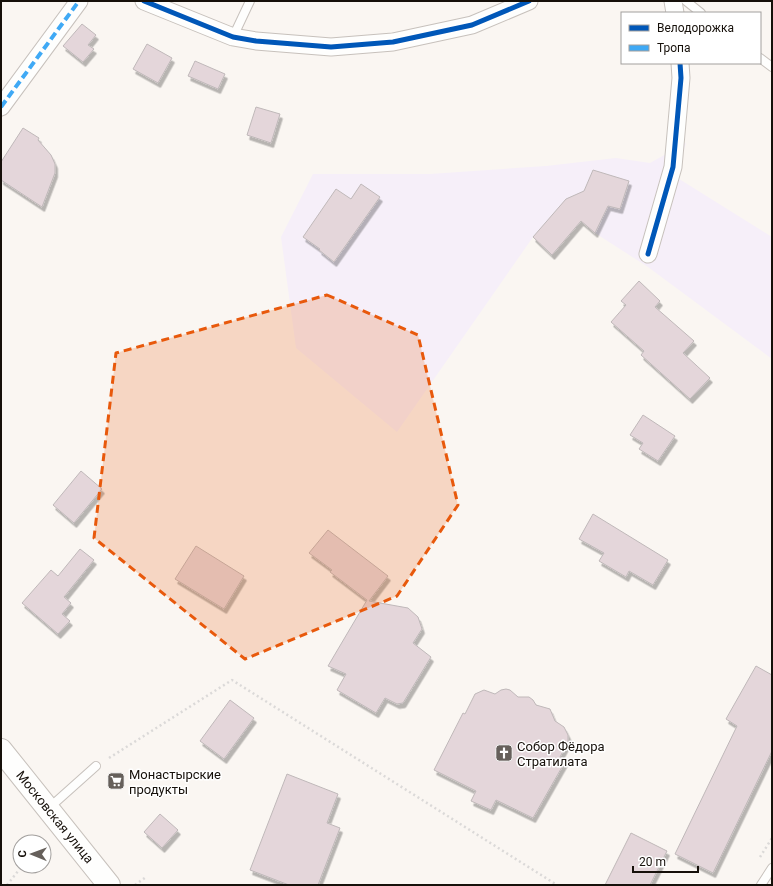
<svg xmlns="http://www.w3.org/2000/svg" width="773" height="886" font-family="Roboto,sans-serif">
<defs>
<filter id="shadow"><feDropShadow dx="2.5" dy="4.5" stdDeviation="0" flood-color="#0004"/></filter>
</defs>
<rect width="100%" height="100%" fill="#faf6f2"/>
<!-- industrial -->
<polygon fill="#f6eff9" points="686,143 676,177 772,237 772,359 648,267 595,233 608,206 620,209 629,182 593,170 584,191 566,199 533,237 397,432 296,348 281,237 313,174 430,174 546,166 616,158 650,163"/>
<!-- building -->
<g fill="#e4d6da" stroke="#bfb8b9" filter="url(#shadow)">
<polygon points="82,24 96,35 88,45 94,49 83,62 63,46"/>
<polygon points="147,44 172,58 158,83 133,69"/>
<polygon points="195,61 225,74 218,89 188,76"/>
<polygon points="256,107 280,114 271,143 247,135"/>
<polygon points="23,128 39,138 38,140 51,155 55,164 55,173 42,207 1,180 1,162"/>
<polygon points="593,170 629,181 620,209 608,206 595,233 581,221 552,255 533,237 566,199 584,191"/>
<polygon points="361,184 380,197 334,262 319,250 320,249 303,237 336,189 351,199"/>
<polygon points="639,281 660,301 655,307 694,341 683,353 710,378 690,399 641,355 644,351 611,322 626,305 621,301"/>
<polygon points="643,415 675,436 658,461 639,449 643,443 630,435"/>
<polygon points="81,471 102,489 74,523 53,505"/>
<polygon points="593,514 668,560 653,585 629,571 626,577 599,561 604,553 579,539"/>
<polygon points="328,530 388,576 369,601 408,608 418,617 422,629 413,643 431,657 403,703 397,704 385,698 376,713 337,690 346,674 328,666 367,600 330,572 332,570 309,553"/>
<polygon points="196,546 244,576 224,609 175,579"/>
<polygon points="80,549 94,560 64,597 71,603 62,614 70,621 58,634 22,603 51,570 58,576"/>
<polygon points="756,666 772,675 772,751 713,873 675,854 737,726 726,719"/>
<polygon points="506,689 510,690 518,697 529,697 533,700 536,705 550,709 555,721 564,727 568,735 568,742 560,757 566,760 533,818 496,800 491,810 471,801 476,791 434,770 463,713 465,714 475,694 484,690 495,694 501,690"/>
<polygon points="230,700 254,718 224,759 200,741"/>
<polygon points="287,774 338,794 327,823 340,828 318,885 289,885 250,870"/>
<polygon points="160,814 178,830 162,848 144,832"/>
<polygon points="631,833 667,851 650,885 605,885"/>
</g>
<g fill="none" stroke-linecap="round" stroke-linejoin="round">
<defs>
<g id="lane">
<polyline points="686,1 701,13"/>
<polyline points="233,37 250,1"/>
<polyline points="760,58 772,67"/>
<polyline points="49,808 96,766"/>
<polyline points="761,885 772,868"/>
</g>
<g id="street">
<polyline points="144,1 233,37 256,41 331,47 393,42 472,25 529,1"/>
<polyline points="673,1 675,13"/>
<polyline points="1,107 79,1"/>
<polyline points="648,254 673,167 681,78 680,63"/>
</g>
<polyline id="primary" points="1,750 109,885"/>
</defs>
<!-- lane casing -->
<use href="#lane" stroke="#c7c1bc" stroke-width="10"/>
<!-- street casing -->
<use href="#street" stroke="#c7c1bc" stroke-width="19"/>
<!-- primary casing -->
<use href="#primary" stroke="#c7c1bc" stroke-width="24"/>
<!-- path -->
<g stroke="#dbd9d8" stroke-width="2.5" stroke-dasharray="2 3" stroke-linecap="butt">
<polyline points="109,758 232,680 557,885"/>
<polyline points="760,857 772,838"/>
<polyline points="7,885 22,866"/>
<polyline points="135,885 146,877"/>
</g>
<!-- lane -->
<use href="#lane" stroke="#fefefd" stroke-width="8"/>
<!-- street -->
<use href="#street" stroke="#fefefd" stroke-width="17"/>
<!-- primary -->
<use href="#primary" stroke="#fefefd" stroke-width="22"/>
<!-- quiet -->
<polyline stroke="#3fa9f5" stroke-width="4" stroke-dasharray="8 4" stroke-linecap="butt" points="1,107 79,1"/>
<defs>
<g id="cycleway">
<polyline points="144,1 233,37 256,41 331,47 393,42 472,25 529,1"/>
<polyline points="648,254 673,167 681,78 680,63"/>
</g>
</defs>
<!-- cycleway casing -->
<use href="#cycleway" stroke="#fff" stroke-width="8"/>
<!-- cycleway -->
<use href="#cycleway" stroke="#0057b8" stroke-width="5"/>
</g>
<!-- marked area -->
<path fill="#e8590c" fill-opacity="0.2" stroke="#e8590c" stroke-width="3" stroke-dasharray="8 5" stroke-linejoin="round" d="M327,295L418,335L458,505L397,596L245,659L94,538L116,353Z"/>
<!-- icons -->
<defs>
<symbol id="church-square" viewBox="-11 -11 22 22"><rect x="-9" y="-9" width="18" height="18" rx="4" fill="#66605b" stroke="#fff"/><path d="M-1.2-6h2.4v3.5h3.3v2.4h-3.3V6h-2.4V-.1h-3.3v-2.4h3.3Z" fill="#fff"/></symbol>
<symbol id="supermarket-square" viewBox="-11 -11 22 22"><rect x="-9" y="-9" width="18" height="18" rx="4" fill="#66605b" stroke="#fff"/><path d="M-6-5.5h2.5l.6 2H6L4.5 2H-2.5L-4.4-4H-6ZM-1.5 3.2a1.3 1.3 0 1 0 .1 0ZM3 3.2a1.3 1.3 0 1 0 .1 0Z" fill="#fff"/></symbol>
</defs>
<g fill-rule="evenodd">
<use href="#church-square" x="494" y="743" width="20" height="20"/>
<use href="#supermarket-square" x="106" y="771" width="20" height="20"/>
</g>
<g text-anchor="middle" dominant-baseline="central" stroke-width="3" stroke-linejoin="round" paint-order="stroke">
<!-- poi labels -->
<g font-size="13" fill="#16100a" stroke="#fff" text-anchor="start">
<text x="517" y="746">Собор Фёдора<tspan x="517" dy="15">Стратилата</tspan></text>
<text x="129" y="774">Монастырские<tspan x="129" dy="15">продукты</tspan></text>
</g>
<!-- street labels -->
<g font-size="13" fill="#16100a" stroke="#fff">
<text transform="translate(55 817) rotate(51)">Московская улица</text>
</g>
</g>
<!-- border -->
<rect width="773" height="886" fill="none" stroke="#16100a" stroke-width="4"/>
<!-- legend -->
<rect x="621" y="12" width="140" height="52" fill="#ffffff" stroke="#a29f9d"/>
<rect x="629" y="25" width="20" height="6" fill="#0057b8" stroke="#a29f9d"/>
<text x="657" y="32" font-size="12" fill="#16100a">Велодорожка</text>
<rect x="629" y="45" width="20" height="6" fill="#3fa9f5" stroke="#a29f9d"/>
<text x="657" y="52" font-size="12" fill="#16100a">Тропа</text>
<!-- north arrow -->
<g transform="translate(32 854) rotate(271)"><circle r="19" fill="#ffffff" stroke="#a29f9d"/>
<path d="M0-3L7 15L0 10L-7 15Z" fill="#66605b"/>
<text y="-6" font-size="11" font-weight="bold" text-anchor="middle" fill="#16100a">С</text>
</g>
<!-- scale -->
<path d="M633 866v6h65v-6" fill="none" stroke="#16100a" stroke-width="2"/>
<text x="639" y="866" font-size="12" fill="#16100a" stroke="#ffffff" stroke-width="3" paint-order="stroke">20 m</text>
</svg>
